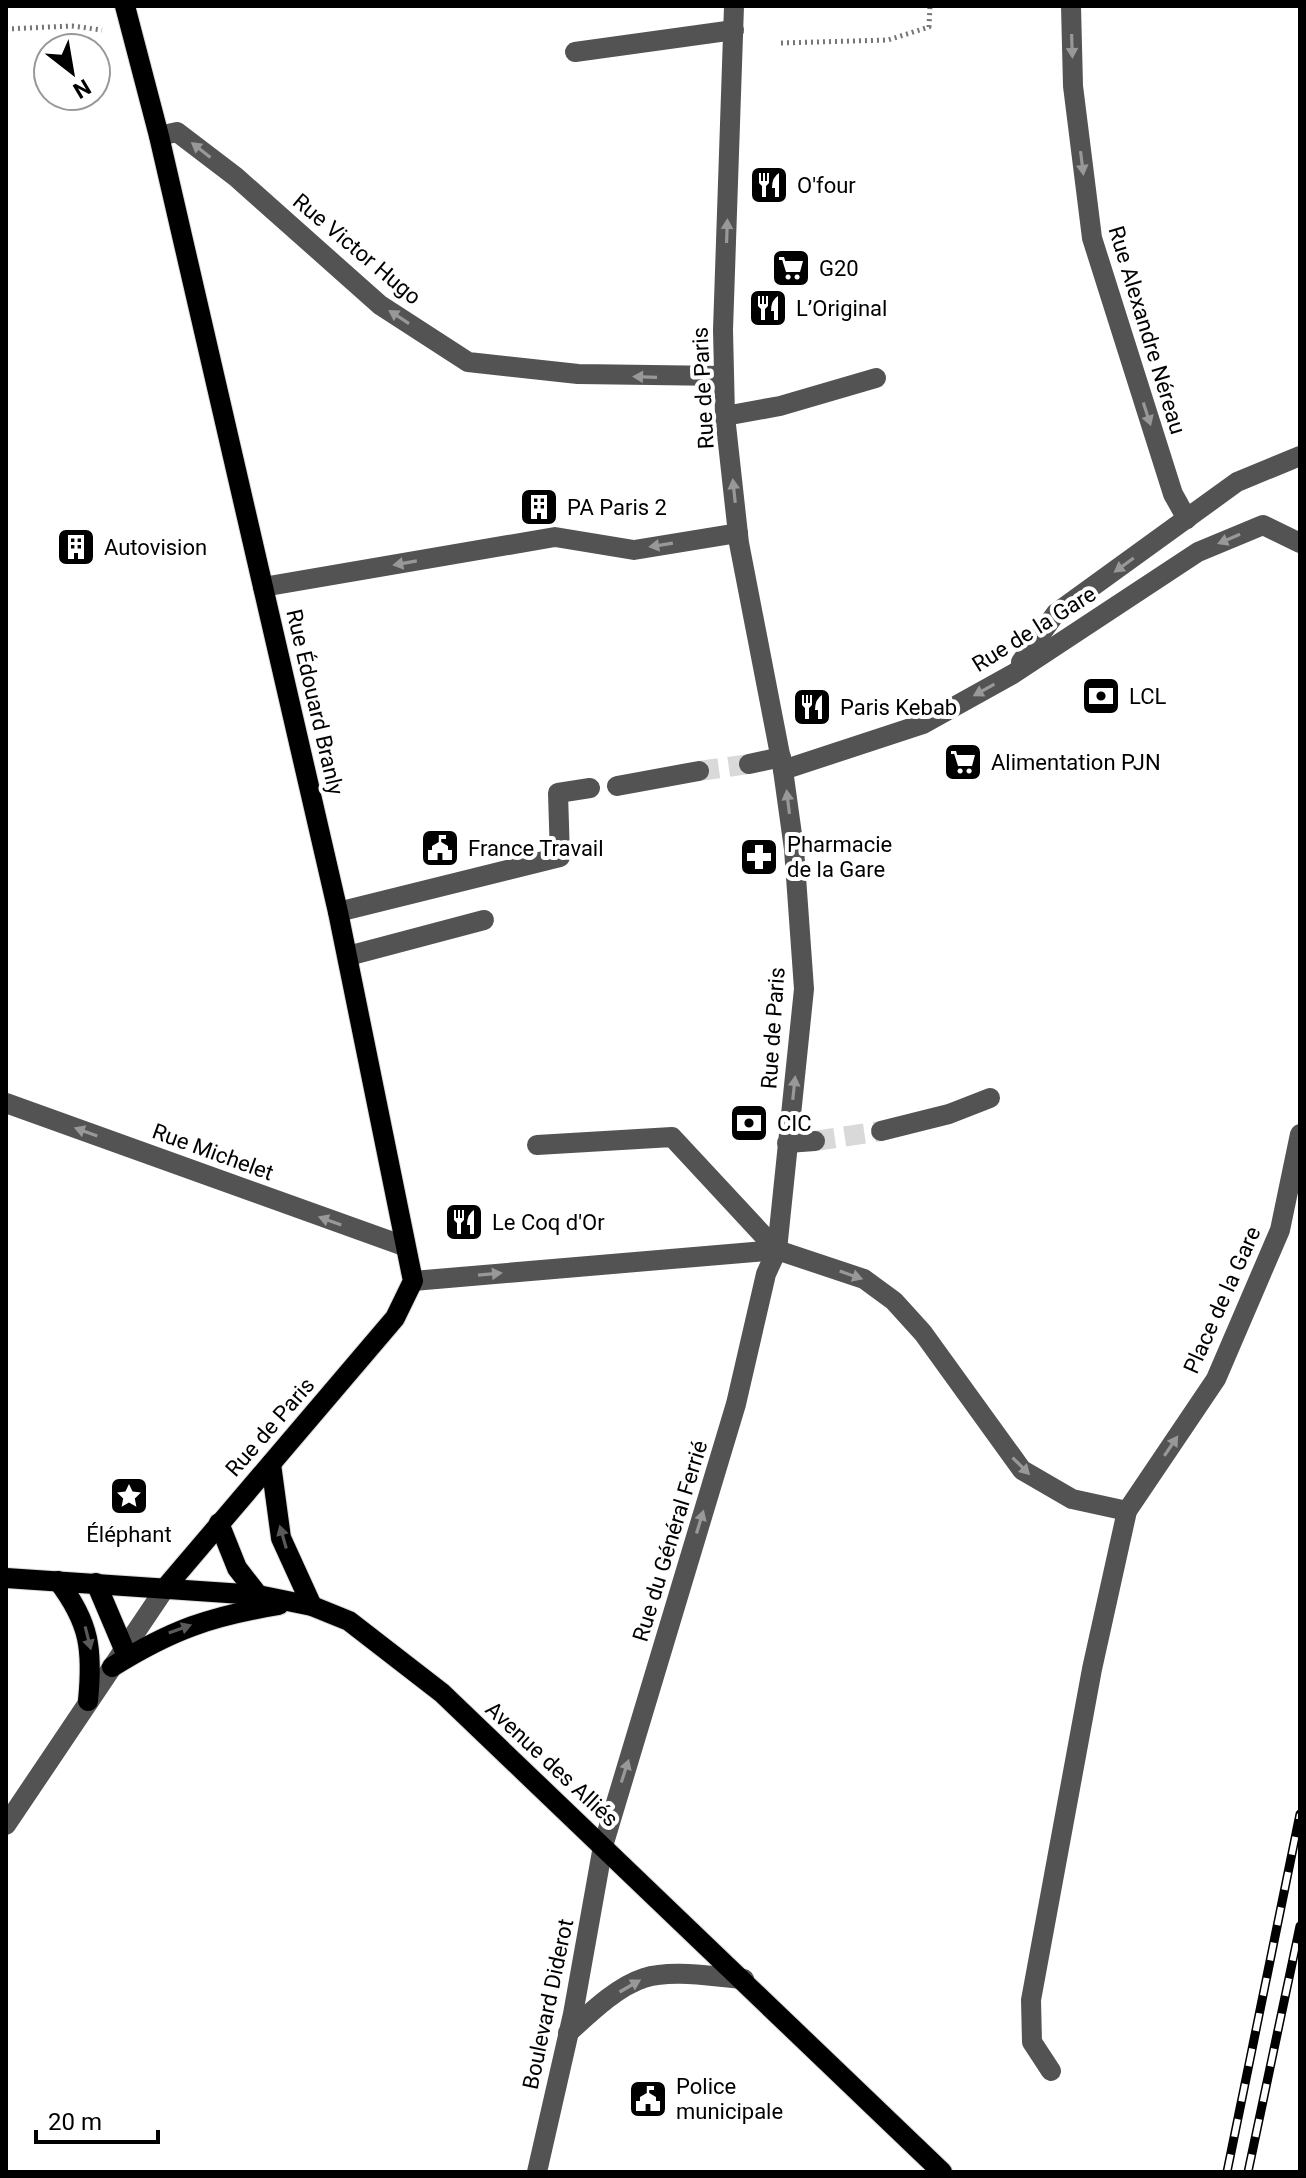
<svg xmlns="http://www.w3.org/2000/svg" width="1306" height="2178" font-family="Roboto,sans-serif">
<rect width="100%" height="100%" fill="#fff"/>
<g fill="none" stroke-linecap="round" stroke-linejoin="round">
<!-- minor-tunnel -->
<g stroke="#d9d9d9" stroke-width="20" stroke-dasharray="20 10" stroke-linecap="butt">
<polyline points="699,771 749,764"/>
<polyline points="815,1141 881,1131"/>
</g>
<defs>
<g id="major">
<polyline points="125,6 159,136 338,912 413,1281 395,1318 166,1587"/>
<polyline points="271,1464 281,1538 312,1606"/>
<polyline points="219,1523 237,1568 258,1595"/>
<polyline points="6,1578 258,1595 312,1606 349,1621 442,1693 942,2172"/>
<path d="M58,1581C90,1623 93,1650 88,1701"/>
<polyline points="96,1583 124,1649"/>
<path d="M112,1667C171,1630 211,1616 279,1605"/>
</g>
</defs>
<!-- major casing -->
<use href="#major" stroke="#dbdbdb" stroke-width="22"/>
<!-- path -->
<g stroke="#757575" stroke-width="5" stroke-dasharray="2 4" stroke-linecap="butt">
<polyline points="6,29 72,26 102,30"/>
<polyline points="781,43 888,40 929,27 930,6"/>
</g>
<!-- minor -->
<g stroke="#535353" stroke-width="20">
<polyline points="1071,6 1073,86 1092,238 1173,494 1187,519"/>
<polyline points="575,52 734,30"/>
<polyline points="159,136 177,132 236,177 380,305 468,362 578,374 723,376"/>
<polyline points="725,416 780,406 876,378"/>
<polyline points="263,587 555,537 634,550 738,533"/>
<polyline points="1021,662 1056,613 1237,482 1300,456"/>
<polyline points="749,764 781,757"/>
<polyline points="783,770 923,724 1013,674 1198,552 1263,525 1300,543"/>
<polyline points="617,786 699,771"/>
<polyline points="338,912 560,857 558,793 590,788"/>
<polyline points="348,956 484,920"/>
<polyline points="6,1103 404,1246"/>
<polyline points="881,1131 949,1114 990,1098"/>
<polyline points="787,1143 815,1141"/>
<polyline points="537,1145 672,1137 777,1250"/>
<polyline points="413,1281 777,1250 864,1279 894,1301 923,1333 1022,1470 1072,1499 1127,1511"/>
<polyline points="6,1825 166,1587"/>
<path d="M568,2033C589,2014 616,1987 644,1978C673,1969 713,1977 744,1979"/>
<polyline points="1051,2071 1032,2042 1031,2000 1092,1669 1127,1511 1216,1379 1280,1230 1300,1134"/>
<polyline points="537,2172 573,2014 603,1846 736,1404 766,1274 777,1250 804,989 794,849 783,770 739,543 725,416 723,330 734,6"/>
</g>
<!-- major -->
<use href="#major" stroke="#000" stroke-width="20"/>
<defs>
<g id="rail">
<polyline points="1227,2172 1300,1814"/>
<polyline points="1248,2172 1300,1926"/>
</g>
</defs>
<!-- rail casing -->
<use href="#rail" stroke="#000" stroke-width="9"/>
<!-- rail -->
<use href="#rail" stroke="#fff" stroke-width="6" stroke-dasharray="18" stroke-linecap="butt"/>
</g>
<!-- one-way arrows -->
<defs><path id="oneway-solid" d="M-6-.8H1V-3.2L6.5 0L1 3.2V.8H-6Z" transform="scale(2)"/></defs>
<g fill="#989898">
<use href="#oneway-solid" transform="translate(1072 46) rotate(88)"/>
<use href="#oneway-solid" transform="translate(201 150) rotate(-142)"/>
<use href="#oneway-solid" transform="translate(1082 163) rotate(83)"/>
<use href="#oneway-solid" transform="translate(727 231) rotate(-88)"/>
<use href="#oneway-solid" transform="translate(399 317) rotate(-147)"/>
<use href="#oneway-solid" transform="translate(645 377) rotate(-178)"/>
<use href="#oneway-solid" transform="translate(1147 414) rotate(72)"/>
<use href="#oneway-solid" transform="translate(734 491) rotate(-96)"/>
<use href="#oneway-solid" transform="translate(1229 539) rotate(157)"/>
<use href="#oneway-solid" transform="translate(661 545) rotate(171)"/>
<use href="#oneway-solid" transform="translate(405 563) rotate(170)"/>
<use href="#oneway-solid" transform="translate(1124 565) rotate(144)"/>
<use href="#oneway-solid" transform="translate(984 690) rotate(151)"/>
<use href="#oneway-solid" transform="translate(788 802) rotate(-97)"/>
<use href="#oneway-solid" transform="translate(794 1088) rotate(-84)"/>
<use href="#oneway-solid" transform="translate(86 1132) rotate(-160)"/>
<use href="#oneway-solid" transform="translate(330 1221) rotate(-160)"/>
<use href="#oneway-solid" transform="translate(490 1274) rotate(-5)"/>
<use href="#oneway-solid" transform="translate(851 1275) rotate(19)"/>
<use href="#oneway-solid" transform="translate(1171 1446) rotate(-56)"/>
<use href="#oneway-solid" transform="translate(1021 1466) rotate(45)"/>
<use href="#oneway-solid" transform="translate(700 1522) rotate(-73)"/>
<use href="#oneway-solid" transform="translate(625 1771) rotate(-72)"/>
<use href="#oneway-solid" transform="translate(630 1986) rotate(-30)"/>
</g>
<g fill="#595959">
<use href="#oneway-solid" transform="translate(283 1537) rotate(-106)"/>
<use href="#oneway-solid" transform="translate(180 1629) rotate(-20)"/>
<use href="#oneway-solid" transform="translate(88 1638) rotate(76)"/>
</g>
<!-- icons -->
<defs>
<symbol id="restaurant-square" viewBox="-11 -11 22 22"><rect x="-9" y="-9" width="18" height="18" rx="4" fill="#000" stroke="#fff"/><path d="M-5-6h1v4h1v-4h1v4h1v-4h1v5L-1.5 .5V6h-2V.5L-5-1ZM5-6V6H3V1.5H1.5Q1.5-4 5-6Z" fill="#fff"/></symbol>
<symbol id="supermarket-square" viewBox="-11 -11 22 22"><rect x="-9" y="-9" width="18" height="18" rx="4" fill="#000" stroke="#fff"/><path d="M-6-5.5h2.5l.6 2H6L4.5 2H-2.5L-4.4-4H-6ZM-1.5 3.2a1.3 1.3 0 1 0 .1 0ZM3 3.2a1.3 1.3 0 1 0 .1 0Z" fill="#fff"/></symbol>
<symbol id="building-square" viewBox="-11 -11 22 22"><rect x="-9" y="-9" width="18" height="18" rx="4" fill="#000" stroke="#fff"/><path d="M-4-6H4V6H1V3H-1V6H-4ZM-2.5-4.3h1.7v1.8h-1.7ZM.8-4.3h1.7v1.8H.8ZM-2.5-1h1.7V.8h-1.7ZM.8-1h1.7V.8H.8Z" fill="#fff"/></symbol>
<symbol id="bank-square" viewBox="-11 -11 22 22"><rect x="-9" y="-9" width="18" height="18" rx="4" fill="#000" stroke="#fff"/><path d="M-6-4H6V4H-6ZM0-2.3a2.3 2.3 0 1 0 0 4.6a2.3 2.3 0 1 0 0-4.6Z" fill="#fff"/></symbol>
<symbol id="civic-square" viewBox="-11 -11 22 22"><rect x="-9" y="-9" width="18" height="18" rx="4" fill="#000" stroke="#fff"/><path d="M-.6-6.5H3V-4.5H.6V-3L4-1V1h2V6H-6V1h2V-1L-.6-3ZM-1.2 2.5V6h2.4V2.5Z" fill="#fff"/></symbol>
<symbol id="pharmacy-square" viewBox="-11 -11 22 22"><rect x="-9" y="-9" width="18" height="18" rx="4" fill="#000" stroke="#fff"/><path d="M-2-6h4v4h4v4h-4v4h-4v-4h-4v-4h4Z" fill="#fff"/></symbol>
<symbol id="sight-square" viewBox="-11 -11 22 22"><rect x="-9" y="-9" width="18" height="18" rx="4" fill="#000" stroke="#fff"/><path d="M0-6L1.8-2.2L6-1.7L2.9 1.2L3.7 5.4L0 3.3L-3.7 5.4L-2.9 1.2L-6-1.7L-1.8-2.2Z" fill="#fff"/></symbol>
</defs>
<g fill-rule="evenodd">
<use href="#restaurant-square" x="747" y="163" width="44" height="44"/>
<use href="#supermarket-square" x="769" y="246" width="44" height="44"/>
<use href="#restaurant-square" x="746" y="286" width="44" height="44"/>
<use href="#building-square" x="517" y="485" width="44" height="44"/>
<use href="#building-square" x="54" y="525" width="44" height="44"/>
<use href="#bank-square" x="1079" y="674" width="44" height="44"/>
<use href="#restaurant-square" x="790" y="685" width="44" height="44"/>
<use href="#supermarket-square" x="941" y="740" width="44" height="44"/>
<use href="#civic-square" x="418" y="826" width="44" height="44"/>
<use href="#pharmacy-square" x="737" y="835" width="44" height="44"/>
<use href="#bank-square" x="727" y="1101" width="44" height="44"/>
<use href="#restaurant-square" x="442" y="1200" width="44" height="44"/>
<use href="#sight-square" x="107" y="1474" width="44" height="44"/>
<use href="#civic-square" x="626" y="2077" width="44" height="44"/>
</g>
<g text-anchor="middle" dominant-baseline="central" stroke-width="8" stroke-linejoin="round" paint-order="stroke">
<!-- poi labels -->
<g font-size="22" fill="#000" stroke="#fff" text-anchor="start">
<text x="797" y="185">O'four</text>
<text x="819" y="268">G20</text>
<text x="796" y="308">L’Original</text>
<text x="567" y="507">PA Paris 2</text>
<text x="104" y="547">Autovision</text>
<text x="1129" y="696">LCL</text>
<text x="840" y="707">Paris Kebab</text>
<text x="991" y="762">Alimentation PJN</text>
<text x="787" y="844">Pharmacie<tspan x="787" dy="25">de la Gare</tspan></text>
<text x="468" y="848">France Travail</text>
<text x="777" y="1123">CIC</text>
<text x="492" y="1222">Le Coq d'Or</text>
<text x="129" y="1534" text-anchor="middle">Éléphant</text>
<text x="676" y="2086">Police<tspan x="676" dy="25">municipale</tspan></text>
</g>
<!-- street labels -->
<g font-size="22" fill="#000" stroke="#fff">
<text transform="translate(357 249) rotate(40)">Rue Victor Hugo</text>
<text transform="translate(1147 330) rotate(73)">Rue Alexandre Néreau</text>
<text transform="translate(703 388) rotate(-93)">Rue de Paris</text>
<text transform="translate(1034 629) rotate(-32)">Rue de la Gare</text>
<text transform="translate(315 702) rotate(77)">Rue Édouard Branly</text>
<text transform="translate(773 1028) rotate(-86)">Rue de Paris</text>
<text transform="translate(213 1152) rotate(20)">Rue Michelet</text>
<text transform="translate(1222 1300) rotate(-66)">Place de la Gare</text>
<text transform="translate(270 1427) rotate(-49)">Rue de Paris</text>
<text transform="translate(670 1541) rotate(-73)">Rue du Général Ferrié</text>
<text transform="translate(552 1764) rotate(43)">Avenue des Alliés</text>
<text transform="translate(548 2004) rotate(-78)">Boulevard Diderot</text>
</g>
</g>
<!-- border -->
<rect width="1306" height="2178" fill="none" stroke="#000000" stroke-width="16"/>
<!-- north arrow -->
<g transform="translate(72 72) rotate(149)"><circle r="38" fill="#ffffff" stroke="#999999" stroke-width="2"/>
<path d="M0-6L14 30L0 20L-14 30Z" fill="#000000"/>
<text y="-12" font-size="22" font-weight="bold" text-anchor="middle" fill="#000000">N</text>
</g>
<!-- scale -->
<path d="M36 2130v12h122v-12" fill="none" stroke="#000000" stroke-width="4"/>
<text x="48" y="2130" font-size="24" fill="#000000" stroke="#ffffff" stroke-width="6" paint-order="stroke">20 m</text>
</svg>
